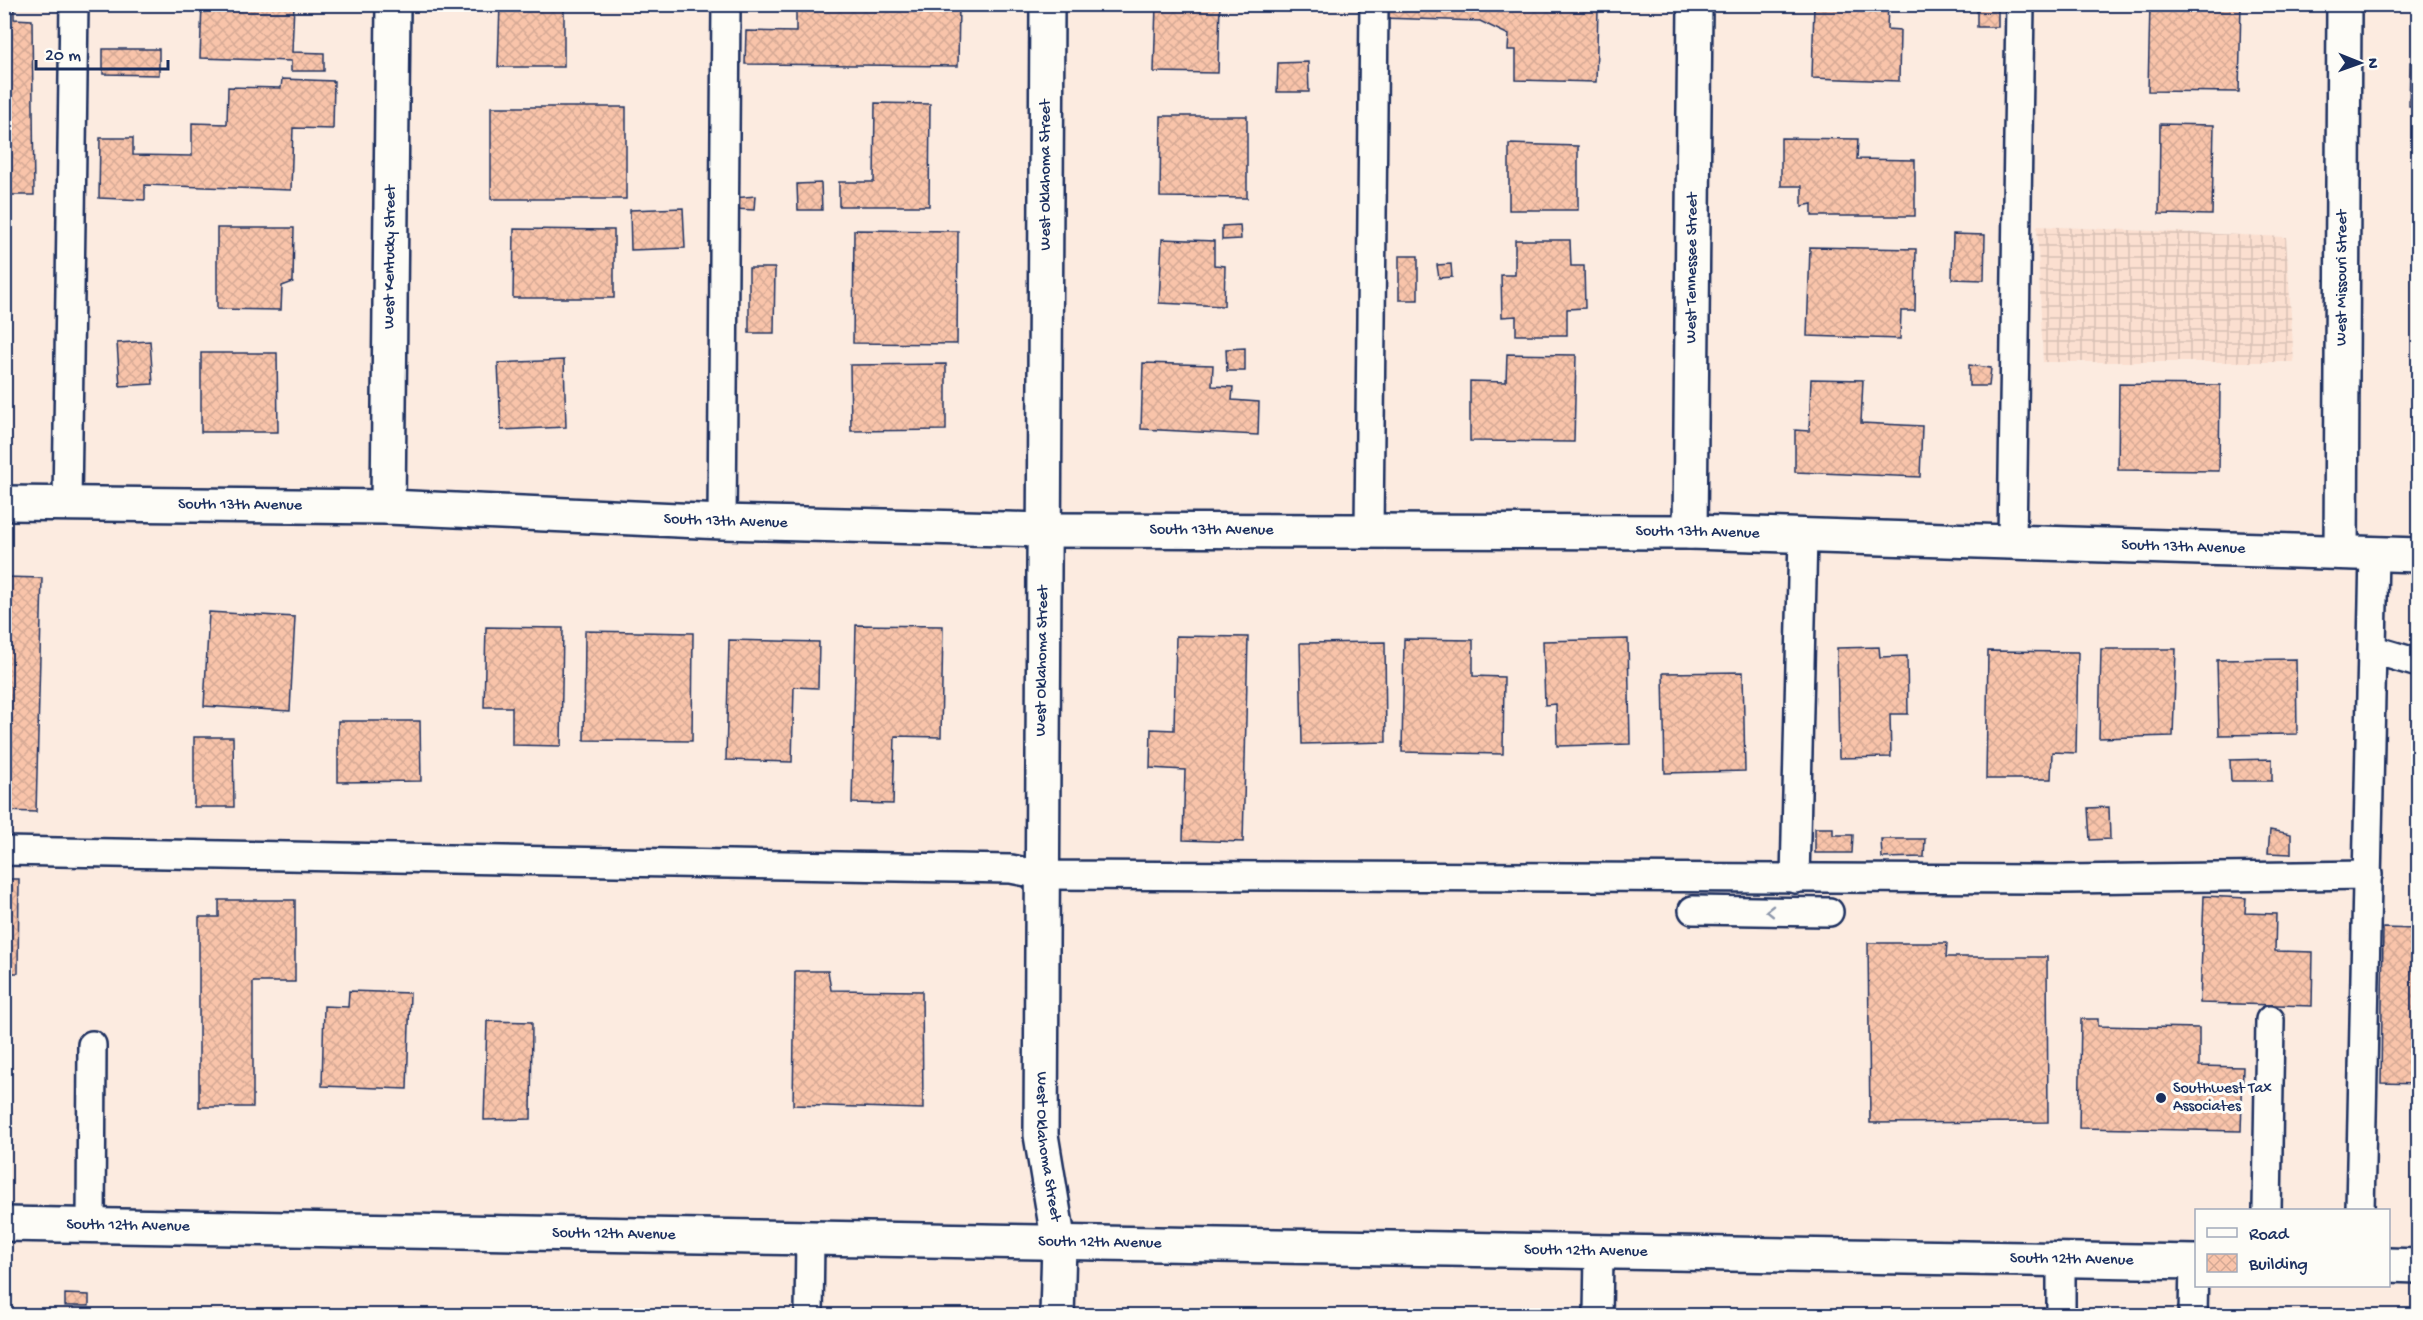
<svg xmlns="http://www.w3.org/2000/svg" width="2423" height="1320" font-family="'Gochi Hand',sans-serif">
<defs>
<pattern id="industrial-grid" width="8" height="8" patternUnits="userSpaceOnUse" patternTransform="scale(1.5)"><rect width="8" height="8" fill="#fbdfd0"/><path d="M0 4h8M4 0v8" fill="none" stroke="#d7c0b5"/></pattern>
<pattern id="building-cross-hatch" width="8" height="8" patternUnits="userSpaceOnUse" patternTransform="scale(1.5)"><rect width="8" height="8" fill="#f9c4aa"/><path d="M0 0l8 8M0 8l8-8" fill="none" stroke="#d5a995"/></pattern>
</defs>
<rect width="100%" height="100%" fill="#fcebe0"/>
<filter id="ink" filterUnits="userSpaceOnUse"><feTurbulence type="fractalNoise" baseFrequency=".0167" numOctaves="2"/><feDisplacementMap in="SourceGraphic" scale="12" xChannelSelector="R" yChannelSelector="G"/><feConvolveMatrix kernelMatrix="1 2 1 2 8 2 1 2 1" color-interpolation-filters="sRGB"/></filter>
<g filter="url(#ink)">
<!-- industrial -->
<polygon fill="url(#industrial-grid)" points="2037,226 2286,237 2294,362 2043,362"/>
<!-- building -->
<g fill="url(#building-cross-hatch)" stroke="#1b2f5e" stroke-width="1.5">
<polygon points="4,4 14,4 14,19 32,20 34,195 4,195"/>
<polygon points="202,4 294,4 292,52 324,53 324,71 291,71 291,61 200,58"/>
<polygon points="500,4 564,4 564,67 498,67"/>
<polygon points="796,4 959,4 958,66 745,64 746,31 796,32"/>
<polygon points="1156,4 1220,4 1218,73 1154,72"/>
<polygon points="1381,4 1519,7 1519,4 1584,4 1584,10 1598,10 1596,82 1516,80 1516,50 1508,50 1509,35 1480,21 1381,18"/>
<polygon points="1814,4 1888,4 1887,29 1900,30 1899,81 1812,78"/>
<rect x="1977" y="4" width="21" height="23"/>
<polygon points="2150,4 2241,4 2239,92 2148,91"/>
<polygon points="103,49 159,49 159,75 103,74"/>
<polygon points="1308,62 1309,92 1277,92 1278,63"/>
<polygon points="2410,62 2418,62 2418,106 2409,106"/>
<polygon points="282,79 334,81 333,129 293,128 291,190 145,185 145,200 99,198 100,138 133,138 133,155 192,156 192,123 227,124 228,87 281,88"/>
<polygon points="875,103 930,104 929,206 839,206 839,182 874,182"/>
<rect x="491" y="107" width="135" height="92"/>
<polygon points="1161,116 1247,116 1247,198 1160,197"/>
<polygon points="2160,124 2214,125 2212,215 2159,214"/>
<polygon points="1781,138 1858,139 1857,159 1915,160 1915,216 1812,216 1812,204 1802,206 1802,186 1781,186"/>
<polygon points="1509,144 1578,146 1578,210 1509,210"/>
<polygon points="821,183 822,210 798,210 797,184"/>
<polygon points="755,196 754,210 734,209 734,198"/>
<polygon points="683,208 685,248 631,250 630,210"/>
<polygon points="1240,225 1241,239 1222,240 1222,226"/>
<polygon points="217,228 294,228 293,282 282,286 281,310 217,309"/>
<polygon points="514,229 614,230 614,298 513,298"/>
<polygon points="854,230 958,231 957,344 853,343"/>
<polygon points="1953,234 1985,235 1984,280 1952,279"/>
<polygon points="1162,239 1214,241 1214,265 1225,266 1224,306 1159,303"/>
<polygon points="1515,240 1570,240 1571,266 1584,266 1585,308 1567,309 1567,335 1516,335 1516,316 1502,317 1501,275 1515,275"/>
<polygon points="1810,247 1916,249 1915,311 1901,311 1900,339 1807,336"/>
<rect x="1399" y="256" width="19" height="44"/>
<polygon points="1451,264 1452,277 1439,278 1437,265"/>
<polygon points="749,268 775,268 774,333 749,333"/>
<polygon points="150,341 153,384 120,386 117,343"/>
<polygon points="1245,348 1245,371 1227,371 1226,349"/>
<polygon points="201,353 277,353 278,432 201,432"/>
<polygon points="1507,354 1576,355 1574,442 1470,441 1470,381 1506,382"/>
<polygon points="564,360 566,427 501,430 498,363"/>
<polygon points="1143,363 1213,365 1212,386 1233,387 1232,400 1259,402 1258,435 1141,429"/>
<polygon points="946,364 946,430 851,431 850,365"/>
<polygon points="1969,365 1991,368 1989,386 1969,386"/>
<polygon points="1811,379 1863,380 1861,423 1922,426 1920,477 1795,472 1795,430 1809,431"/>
<polygon points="2119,384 2220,385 2219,471 2118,470"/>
<polygon points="4,577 42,578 36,812 4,811"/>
<polygon points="209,612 295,617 290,711 204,706"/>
<polygon points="856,625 943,626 941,737 895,736 893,804 852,803"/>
<polygon points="486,627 563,628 561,746 512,745 512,707 484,707"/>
<polygon points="585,631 693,633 692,741 584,740"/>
<polygon points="1176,636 1248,637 1243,842 1183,840 1185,770 1150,768 1151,729 1174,730"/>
<polygon points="1404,639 1473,640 1473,676 1504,677 1503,754 1402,752"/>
<polygon points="1628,639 1630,744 1557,746 1556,704 1545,705 1543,641"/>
<polygon points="729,640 819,642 818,688 794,687 792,762 726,760"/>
<polygon points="1385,642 1386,742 1302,744 1300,643"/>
<polygon points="1879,647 1880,657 1907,656 1908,714 1890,714 1891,757 1839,758 1837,648"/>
<polygon points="2101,649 2176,649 2173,736 2099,738"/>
<polygon points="1988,651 2078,652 2076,753 2052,752 2051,779 1986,779"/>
<polygon points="2296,659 2297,734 2219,735 2217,660"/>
<polygon points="1743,672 1745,771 1665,773 1663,673"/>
<polygon points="338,721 420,721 421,781 338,782"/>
<polygon points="194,737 233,737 234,807 194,807"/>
<polygon points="2272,759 2272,781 2231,781 2230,760"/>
<polygon points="2109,807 2110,839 2090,840 2088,808"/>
<polygon points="1815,828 1833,828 1833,835 1853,835 1852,853 1815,853"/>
<polygon points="2270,830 2291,834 2291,854 2268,853"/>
<polygon points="1881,839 1925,839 1924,857 1882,858"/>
<polygon points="4,879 19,879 18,973 4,973"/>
<polygon points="2204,896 2246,898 2245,913 2276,914 2275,951 2313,952 2312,1006 2200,1003"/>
<polygon points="219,900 295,900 295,982 253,982 253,1107 199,1107 199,917 219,917"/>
<polygon points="2383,928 2418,929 2418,1084 2381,1083"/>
<polygon points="1868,943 1947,943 1946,957 2047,957 2048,1122 1870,1123"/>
<polygon points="795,971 828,971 831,990 922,991 923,1109 793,1105"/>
<polygon points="349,991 410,993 407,1089 322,1086 324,1006 348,1007"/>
<polygon points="2081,1019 2098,1019 2098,1026 2199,1028 2199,1066 2243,1067 2241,1131 2079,1128"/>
<polygon points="487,1021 532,1022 531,1119 484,1120"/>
<polygon points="65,1294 89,1295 89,1306 65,1306"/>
</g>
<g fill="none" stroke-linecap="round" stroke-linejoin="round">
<defs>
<g id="lane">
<polyline points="67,504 74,4"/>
<polyline points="722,522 726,4"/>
<polyline points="1369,532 1374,4"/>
<polyline points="2012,541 2020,4"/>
<polyline points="2374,650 2418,663"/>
<polyline points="4,851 1011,869 1041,875 2064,879 2368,875"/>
<polyline points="1795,879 1803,536"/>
<polyline points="1693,910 1829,912"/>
<polyline points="2267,1210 2270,1020"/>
<polyline points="2360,1210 2374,554"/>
<polyline points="91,1225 92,1045"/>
<polyline points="809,1316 810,1239"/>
<polyline points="1598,1316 1599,1253"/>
<polyline points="2061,1316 2061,1259"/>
<polyline points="2193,1316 2194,1262"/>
</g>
<g id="street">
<path id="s1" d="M1047,4L1041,1135L1059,1244L1057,1316"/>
<path id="s2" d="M4,503L388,507L722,522L1045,530L1690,532L2418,555"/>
<path id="s3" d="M388,507L393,4"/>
<path id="s4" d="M1690,532L1695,4"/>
<path id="s5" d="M2341,552L2344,4"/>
</g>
<g id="secondary">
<path id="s6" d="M4,1224L2196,1262"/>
<polyline points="2388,1265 2418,1266"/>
</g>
</defs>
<!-- lane casing -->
<use href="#lane" stroke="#1b2f5e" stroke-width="32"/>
<!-- street casing -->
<use href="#street" stroke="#1b2f5e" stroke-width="38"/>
<!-- secondary casing -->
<use href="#secondary" stroke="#1b2f5e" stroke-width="38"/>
<!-- lane -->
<use href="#lane" stroke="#fdfcf7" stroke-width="27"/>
<!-- street -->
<use href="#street" stroke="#fdfcf7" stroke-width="33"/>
<!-- secondary -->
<use href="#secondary" stroke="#fdfcf7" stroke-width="33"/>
</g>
<!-- one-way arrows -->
<defs><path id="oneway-chevron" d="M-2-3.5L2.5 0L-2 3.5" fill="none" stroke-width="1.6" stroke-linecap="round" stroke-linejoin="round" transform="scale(1.5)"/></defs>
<use stroke="#8c96aa" href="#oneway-chevron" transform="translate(1770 911) rotate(-179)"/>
</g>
<!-- markers -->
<circle fill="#1b2f5e" stroke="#fdfcf7" stroke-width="2" cx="2161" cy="1098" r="6"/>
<g text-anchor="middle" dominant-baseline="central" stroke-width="6" stroke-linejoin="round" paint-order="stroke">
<!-- street labels -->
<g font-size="16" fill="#1b2f5e" stroke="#fdfcf7">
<text transform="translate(1046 175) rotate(-90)">West Oklahoma Street</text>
<text stroke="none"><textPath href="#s3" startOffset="250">West Kentucky Street</textPath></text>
<text stroke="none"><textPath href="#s4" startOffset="264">West Tennessee Street</textPath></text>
<text stroke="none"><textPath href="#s5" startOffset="274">West Missouri Street</textPath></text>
<text stroke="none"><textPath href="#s2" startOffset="236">South 13th Avenue</textPath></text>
<text stroke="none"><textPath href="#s2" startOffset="722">South 13th Avenue</textPath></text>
<text stroke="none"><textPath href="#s2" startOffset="1208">South 13th Avenue</textPath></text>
<text stroke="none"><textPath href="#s2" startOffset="1694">South 13th Avenue</textPath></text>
<text stroke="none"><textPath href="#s2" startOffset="2180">South 13th Avenue</textPath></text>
<text transform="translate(1043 661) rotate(-89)">West Oklahoma Street</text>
<text stroke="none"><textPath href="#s1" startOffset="1143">West Oklahoma Street</textPath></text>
<text stroke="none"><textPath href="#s6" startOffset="124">South 12th Avenue</textPath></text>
<text stroke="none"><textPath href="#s6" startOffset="610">South 12th Avenue</textPath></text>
<text stroke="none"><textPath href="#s6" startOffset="1096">South 12th Avenue</textPath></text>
<text stroke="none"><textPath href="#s6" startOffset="1582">South 12th Avenue</textPath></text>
<text stroke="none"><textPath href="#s6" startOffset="2068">South 12th Avenue</textPath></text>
</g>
<!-- poi labels -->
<g font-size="16" fill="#1b2f5e" stroke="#fdfcf7" text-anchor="start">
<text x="2173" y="1089">Southwest Tax<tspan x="2173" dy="18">Associates</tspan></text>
</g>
</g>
<!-- margin -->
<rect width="2423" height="1320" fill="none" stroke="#fdfcf7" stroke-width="24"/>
<rect x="12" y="12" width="2399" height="1296" fill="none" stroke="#1b2f5e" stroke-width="2" filter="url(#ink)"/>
<!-- legend -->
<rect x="2195" y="1209" width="195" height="78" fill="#fdfcf7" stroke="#a3aaba" stroke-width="1.5"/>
<rect x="2207" y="1228" width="30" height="9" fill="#fdfcf7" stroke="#a3aaba" stroke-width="1.5"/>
<text x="2249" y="1239" font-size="18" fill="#1b2f5e">Road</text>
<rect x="2207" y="1254" width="30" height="18" fill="url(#building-cross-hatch)" stroke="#a3aaba" stroke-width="1.5"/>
<text x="2249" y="1269" font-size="18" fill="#1b2f5e">Building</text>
<!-- north arrow -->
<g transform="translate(2360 63) rotate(91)" stroke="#fdfcf7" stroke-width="4.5" paint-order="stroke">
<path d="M0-4.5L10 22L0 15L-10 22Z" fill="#1b2f5e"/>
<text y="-9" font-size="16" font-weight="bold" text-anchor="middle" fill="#1b2f5e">N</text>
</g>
<!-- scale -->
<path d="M36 60v9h132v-9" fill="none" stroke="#1b2f5e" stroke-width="3"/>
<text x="45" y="60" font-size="18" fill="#1b2f5e" stroke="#fdfcf7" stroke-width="4.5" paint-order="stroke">20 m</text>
</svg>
